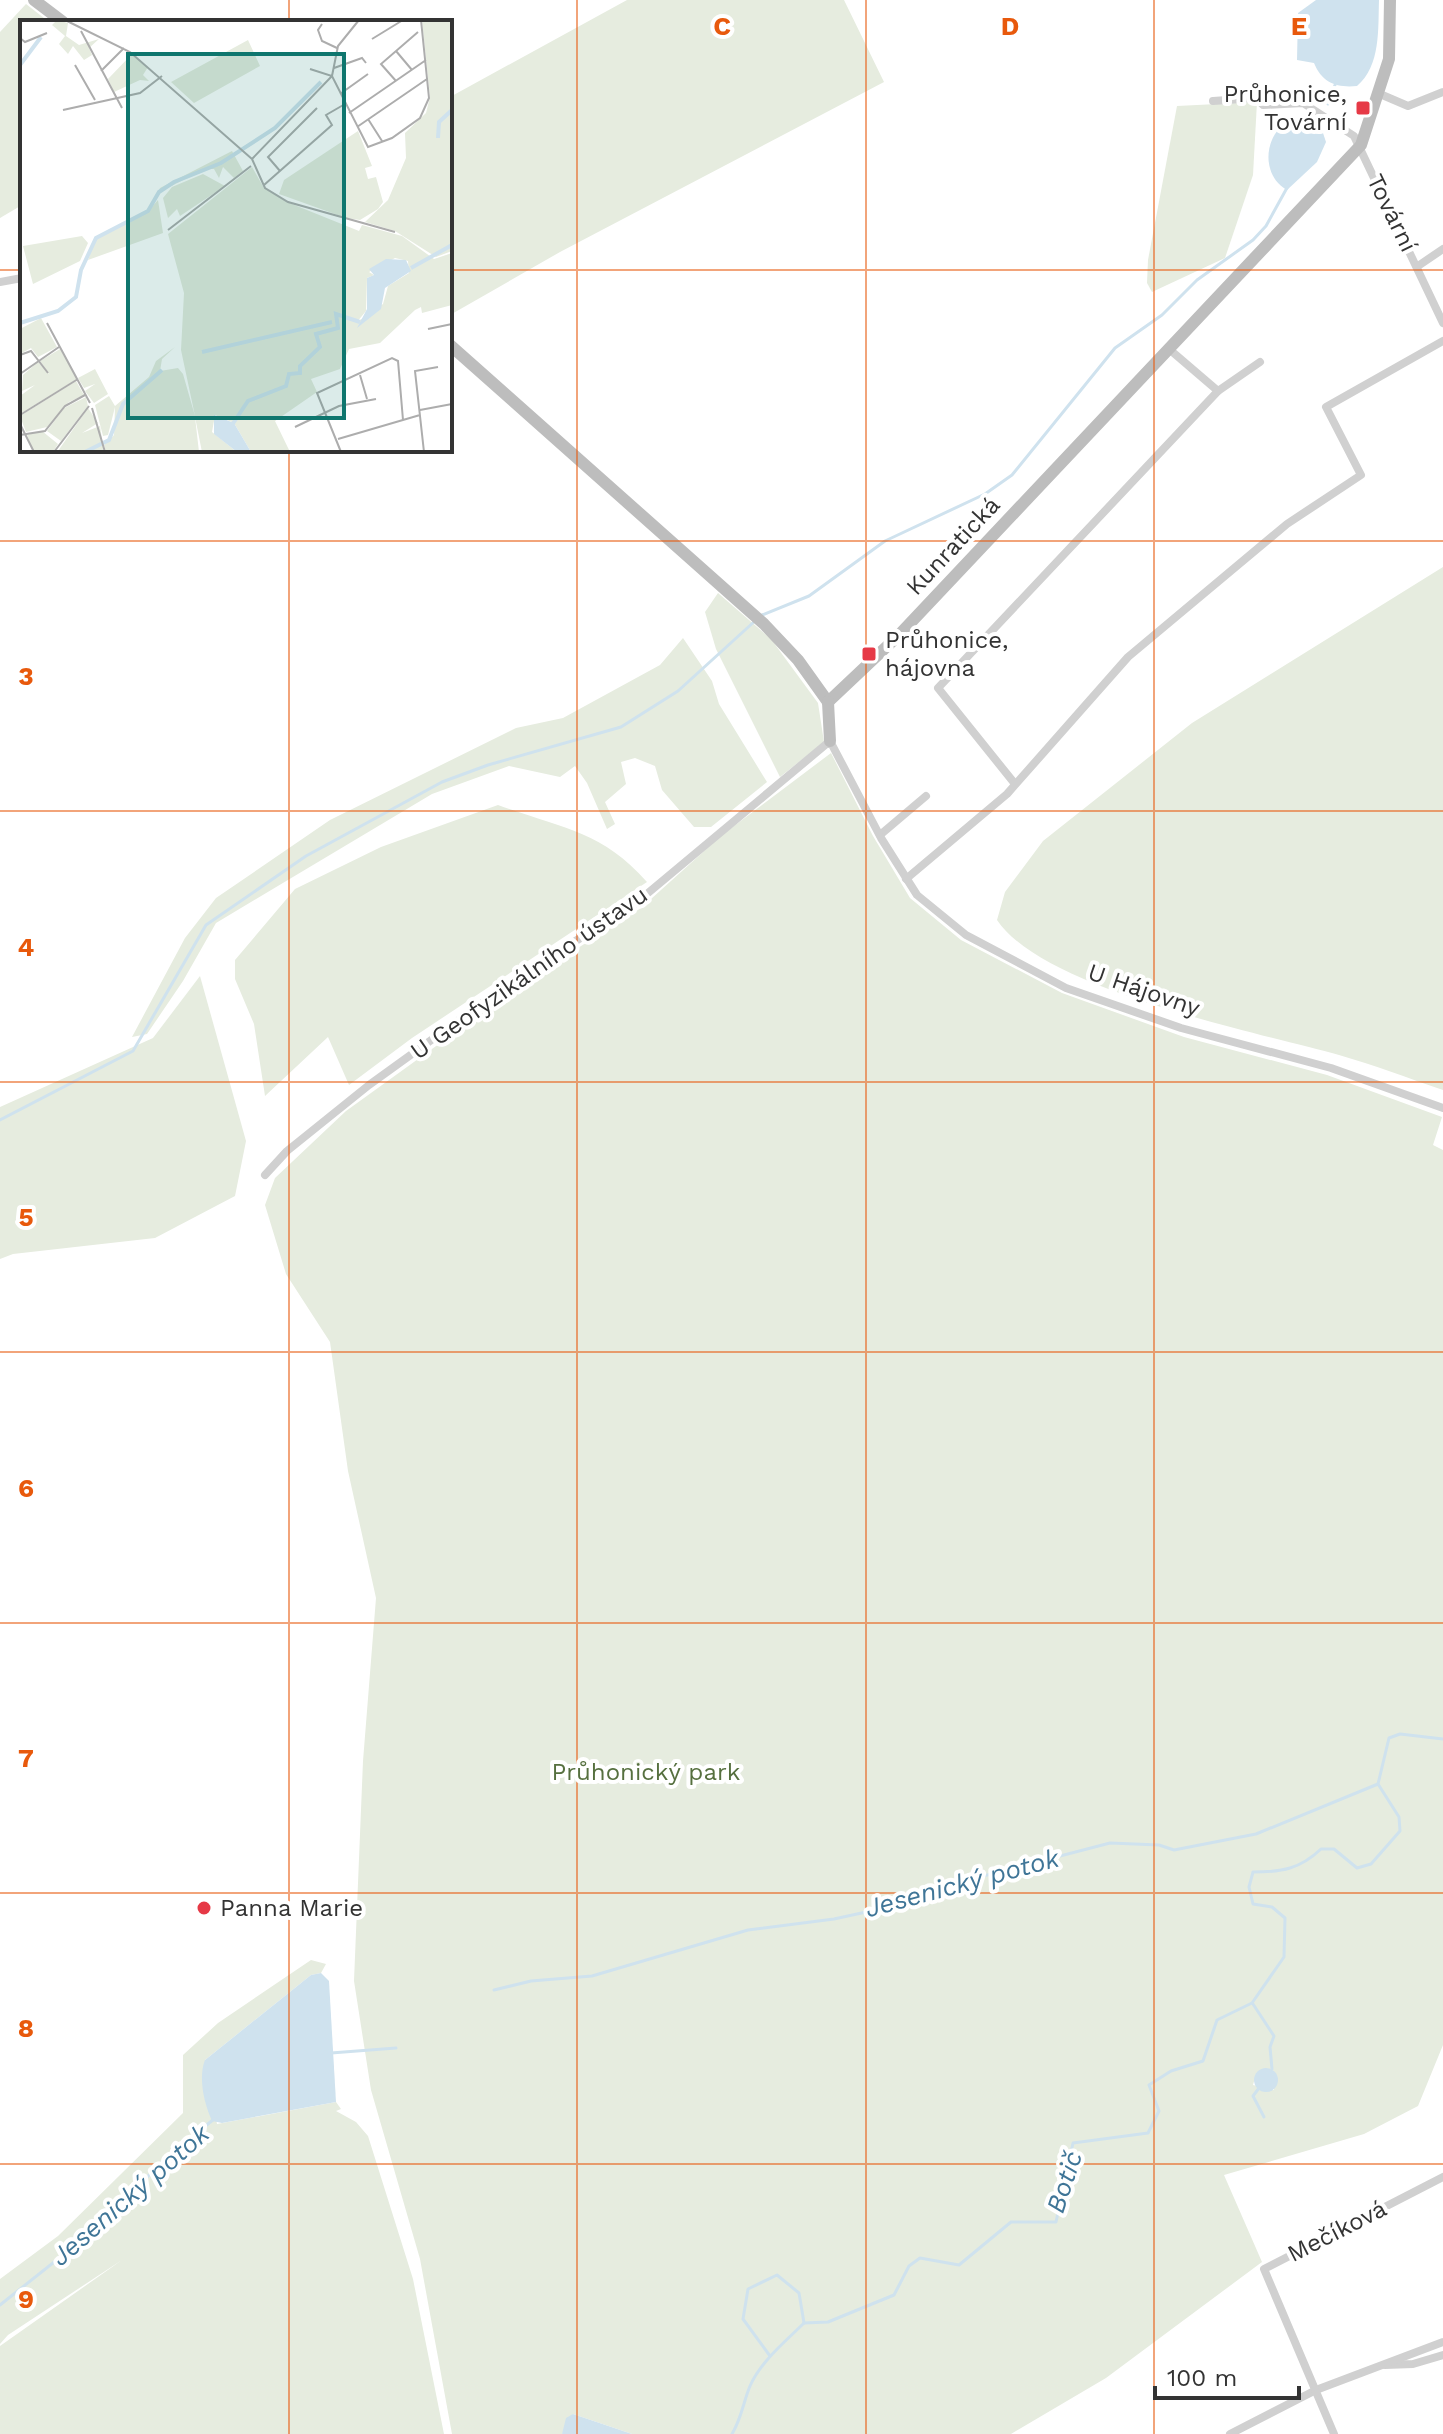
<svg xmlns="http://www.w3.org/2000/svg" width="1443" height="2434" font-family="'Work Sans',sans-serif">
<rect width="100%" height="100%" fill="#fff"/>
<!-- green -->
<g fill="#e6ecdf" fill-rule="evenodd">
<polygon points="627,0 844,0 884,82 560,252 450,315 450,97"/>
<polygon points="26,4 49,22 22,22 22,205 0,218 0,32"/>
<polygon points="1257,102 1253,175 1225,258 1152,292 1147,283 1148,260 1177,106"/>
<path d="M1443,567V1090C1408,1078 1374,1065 1339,1055C1256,1032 1044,990 997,920L1005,892L1043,841L1192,723Z"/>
<polygon points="718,593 771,639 818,703 824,742 780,777 716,649 705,612"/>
<polygon points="683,638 712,681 719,704 767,782 711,827 694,827 662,790 655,766 635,758 621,762 626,784 605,802 615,824 607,829 587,783 575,766 560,777 509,766 432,794 216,923 183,981 147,1034 132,1037 185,938 216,898 330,820 516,728 563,718 660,665"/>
<path d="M831,753L873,836L910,898L961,940L1062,993L1184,1037L1327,1075L1442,1117L1433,1145L1443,1150V2045L1418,2106L1364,2134L1224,2175L1262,2262L1106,2378L1011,2434H632L573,2414L562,2434H452L420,2259L371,2090L354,1981L363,1761L376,1598L348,1471L330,1342L286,1274L265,1205L275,1178L346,1111L529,979L641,908L722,835ZM1272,2069L1274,2090L1253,2085L1256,2074Z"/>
<path d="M498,805C560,828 601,830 647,882L412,1038L349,1085L328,1037L265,1096L254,1024L235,979V960L295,889L381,847Z"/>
<polygon points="200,976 246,1141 235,1196 155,1238 13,1254 0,1259 0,1107 153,1038"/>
<polygon points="311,1960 326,1964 321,1973 311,1975 205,2060 217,2124 336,2102 341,2109 336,2111 356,2122 368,2136 413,2279 444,2434 0,2434 0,2346 122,2260 8,2335 0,2344 0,2279 58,2236 183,2113 183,2055 218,2023"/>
</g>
<!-- water -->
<g fill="#cfe2ee">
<path d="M1316,0H1379C1378,28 1381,66 1357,86C1337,88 1322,83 1314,63L1297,60L1298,13Z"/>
<path d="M1289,121L1320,124L1326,142L1317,162L1287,190C1260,175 1264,134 1289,121Z"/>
<path d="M321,1973L329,1981L336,2102L222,2123L212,2121C204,2104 198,2077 205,2060L311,1975Z"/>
<circle cx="1266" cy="2080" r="12"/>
<polygon points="573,2414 632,2434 562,2434 566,2418"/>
</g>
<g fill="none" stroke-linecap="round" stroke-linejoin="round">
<!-- stream -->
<g stroke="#cfe2ee" stroke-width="3">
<polyline points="1328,104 1335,85"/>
<polyline points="762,615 809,596 885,541 985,494 1012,475 1115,348 1162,315 1197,280 1253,240 1266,226 1288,186"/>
<polyline points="0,1120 133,1051 206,925 306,856 442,782 488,765 621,727 678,691 756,620"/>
<polyline points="494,1990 531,1981 592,1976 748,1930 834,1919 903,1904 937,1888 1110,1843 1159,1845 1174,1850 1256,1834 1378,1784"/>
<polyline points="1253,2004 1274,2036 1270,2047 1272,2069"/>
<polyline points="331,2053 396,2048"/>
<polyline points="1259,2088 1253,2096 1264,2117"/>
<polyline points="0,2305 97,2228 163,2161 214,2119"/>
<polyline points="770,2356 743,2319 748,2289 777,2275 799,2293 804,2323"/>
<path d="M732,2434C742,2417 743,2403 750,2386C761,2361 785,2342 804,2323L828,2322L894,2295L909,2266L920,2258L959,2265L1011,2222H1056L1073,2143L1148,2133L1159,2111L1149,2085L1171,2071L1203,2061L1217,2020L1252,2003L1284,1957L1285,1918L1272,1907L1253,1904L1249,1887L1253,1872C1282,1872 1300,1869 1321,1849H1334L1357,1868L1371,1864L1400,1831L1399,1817L1378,1784L1389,1738L1400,1734L1443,1739"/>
</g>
<!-- street -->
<g stroke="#d0d0d0" stroke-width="8">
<polyline points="1380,94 1408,106 1443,92"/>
<polyline points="1213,101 1256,98 1263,105 1303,103 1354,136 1443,323"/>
<polyline points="1418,266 1443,249"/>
<polyline points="0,282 22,278"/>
<polyline points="1169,349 1218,391"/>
<polyline points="1015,784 938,688 1218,391 1260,362"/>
<polyline points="880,835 926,796"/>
<polyline points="906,879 1007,794 1128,657 1287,524 1361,475 1326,407 1443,341"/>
<polyline points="265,1175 287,1151 369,1085 520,976 636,903 830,741 881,838 917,895 966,935 1066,988 1181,1028 1331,1068 1443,1108"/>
<polyline points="1385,2365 1413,2364 1443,2355"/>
<polyline points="1230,2434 1316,2390 1443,2342"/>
<polyline points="1334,2434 1264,2269 1443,2177"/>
</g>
<!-- secondary -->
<g stroke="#bdbdbd" stroke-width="12">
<polyline points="34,0 63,22"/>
<polyline points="450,345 764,624 798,660 828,702"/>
<polyline points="828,702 899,635 1361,145 1389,59 1390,0"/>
<polyline points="828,702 830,741"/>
</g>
</g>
<!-- grid -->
<path fill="none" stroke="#e8590c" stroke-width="2" stroke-opacity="0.55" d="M289,0V22M577,0V2434M866,0V2434M1154,0V2434M0,270H22M450,270H1443M289,450V2434M0,541H1443M0,811H1443M0,1082H1443M0,1352H1443M0,1623H1443M0,1893H1443M0,2164H1443"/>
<!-- markers -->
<g fill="#e63946" stroke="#fff" stroke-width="3">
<rect x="1355" y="100" width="16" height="16" rx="4"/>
<rect x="861" y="646" width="16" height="16" rx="4"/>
<circle cx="204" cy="1908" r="8"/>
</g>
<g text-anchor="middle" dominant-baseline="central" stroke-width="8" stroke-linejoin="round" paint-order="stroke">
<!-- poi labels -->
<g font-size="24" fill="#333" stroke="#fff" text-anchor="start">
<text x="1347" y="94" text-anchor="end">Průhonice,<tspan x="1347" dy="28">Tovární</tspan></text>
<text x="885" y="640">Průhonice,<tspan x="885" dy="28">hájovna</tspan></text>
<text x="220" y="1908">Panna Marie</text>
</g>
<!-- street labels -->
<g font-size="24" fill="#333" stroke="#fff">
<text transform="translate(1392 213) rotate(64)">Tovární</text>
<text transform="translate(953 546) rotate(-47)">Kunratická</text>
<text transform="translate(529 973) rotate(-35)">U Geofyzikálního ústavu</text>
<text transform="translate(1144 990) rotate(19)">U Hájovny</text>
<text transform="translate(1337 2231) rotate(-27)">Mečíková</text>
</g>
<!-- park labels -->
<g font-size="24" fill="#56703f" stroke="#fff">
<text x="646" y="1772">Průhonický park</text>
</g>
<!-- water labels -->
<g font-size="26" font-style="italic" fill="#3f7597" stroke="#fff">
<text transform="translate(962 1883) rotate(-15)">Jesenický potok</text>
<text transform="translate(1064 2182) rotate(-72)">Botič</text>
<text transform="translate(130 2195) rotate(-41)">Jesenický potok</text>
</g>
</g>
<!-- overview -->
<g transform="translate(20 20)">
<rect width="432" height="432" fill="#fff"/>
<path d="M37,0L48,3L46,16L59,25L79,19L69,28L72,35L64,40L53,26L48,34L39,24L45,16L32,5ZM402,0H432V231L416,237L375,211L345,202L368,180L386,138L385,113L406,93L410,77ZM228,20L240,46L174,83L151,62ZM112,34L128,47L123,55L129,61L120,60L94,72L88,59ZM338,111L352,146L345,148L348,159L356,157L363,182L358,189L340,200L326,198L259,174L264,160ZM212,131L223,151L214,158L203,147L199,158L194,149H184L140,172L131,188L138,180L143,213L68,240L76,217L129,190L140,168ZM232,147L244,168L267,182L339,211L342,205L382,216L414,239L432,233V285L402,293L401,287L395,290L360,323L329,329L320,349L291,359L297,372L255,401L270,432H231L214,403L195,395L192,412L217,432H182L175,397L179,432H86L84,425L94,415L95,387L88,415L83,416L75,385L89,376L95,386L129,357L136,341L155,327L142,339L140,351L158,348L163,354L175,396L161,330L164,273L148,214ZM375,238L388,241L389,253L368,266L363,284L337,302L346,291L347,258L354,255L349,252ZM183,154L205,166L160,196L157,189L148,198L143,178L152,167ZM62,216L68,223L60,241L13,264L3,226ZM21,298L37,327L18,337L11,328L0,334V309ZM40,329L57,359L0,394V376L15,365L2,371L3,355L18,342L30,355L20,341ZM75,349L88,374L74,383L65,371L75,364L64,368L58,358ZM56,361L64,375L49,382L27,407L6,412L0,396ZM66,377L68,386L41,421L27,411L44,388ZM68,388L78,403L62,413L80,406L84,432L38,431ZM22,411L38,424L33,432H14L7,415Z" fill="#e6ecdf" fill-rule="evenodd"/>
<path d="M366,239L386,240L391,251L365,268L361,289L337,308L347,289V258L354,255L349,249ZM194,395L214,403L231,432H217L194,414Z" fill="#cfe2ee"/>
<path fill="none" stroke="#cfe2ee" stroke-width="4" d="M0,45L21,17M418,118L419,102L432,90M391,248L432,225M0,303L38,291L56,277L61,250L76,218L128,191L139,172L154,162L201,143L255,108L301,62M182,332L312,302M212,405L228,381L266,366L269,354L280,353V346L300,327L296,314L318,308L316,294L340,302M65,432L89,420L103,384L142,350"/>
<path fill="none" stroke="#adadad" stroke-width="2" d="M45,0L110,32L232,139M302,4L298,10L302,21L317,28M61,11L102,88M0,18L5,22L27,13M352,19L383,0M376,31L392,50M55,45L75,80M314,48L342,38L346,43M290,49L312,56L348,127L372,118L400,98L409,78L401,0M81,51L104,28M376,61L361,44L398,12M320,74L348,54M43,90L120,73L142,56M329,93L406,40M348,99L362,121M337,107L407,59M232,139L312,56L318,26L339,0M232,139L245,168L268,182L375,212M260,151L248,137L297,88M244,165L312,105L306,95L325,84M148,210L231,146M27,303L70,383M408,309L432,304M0,335L11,331L28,353M0,354L39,327M340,355L347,379M72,388L85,432M400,390L432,384M0,395L58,359M0,404L14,432M275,407L319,386L356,379M0,415L25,411L45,386L65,375M318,419L400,395M34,432L69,386M321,432L297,373L372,338L378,341L383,400M404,432L395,351L418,347"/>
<path fill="#0f766e" fill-opacity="0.15" stroke="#0f766e" stroke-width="4" d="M108,34H324V398H108Z"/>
<rect width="432" height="432" fill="none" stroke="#333" stroke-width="4"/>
</g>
<g font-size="26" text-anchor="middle" font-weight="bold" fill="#e8590c" stroke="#fff" stroke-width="8" stroke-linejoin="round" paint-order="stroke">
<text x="722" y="35">C</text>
<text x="1010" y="35">D</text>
<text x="1299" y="35">E</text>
<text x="26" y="685">3</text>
<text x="26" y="956">4</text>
<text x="26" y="1226">5</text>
<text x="26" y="1497">6</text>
<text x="26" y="1767">7</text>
<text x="26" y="2037">8</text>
<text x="26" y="2308">9</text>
</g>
<!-- scale -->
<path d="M1155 2386v12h144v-12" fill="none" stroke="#333333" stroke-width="4"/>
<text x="1167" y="2386" font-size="24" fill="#333333" stroke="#ffffff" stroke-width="6" paint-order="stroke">100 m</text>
</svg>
